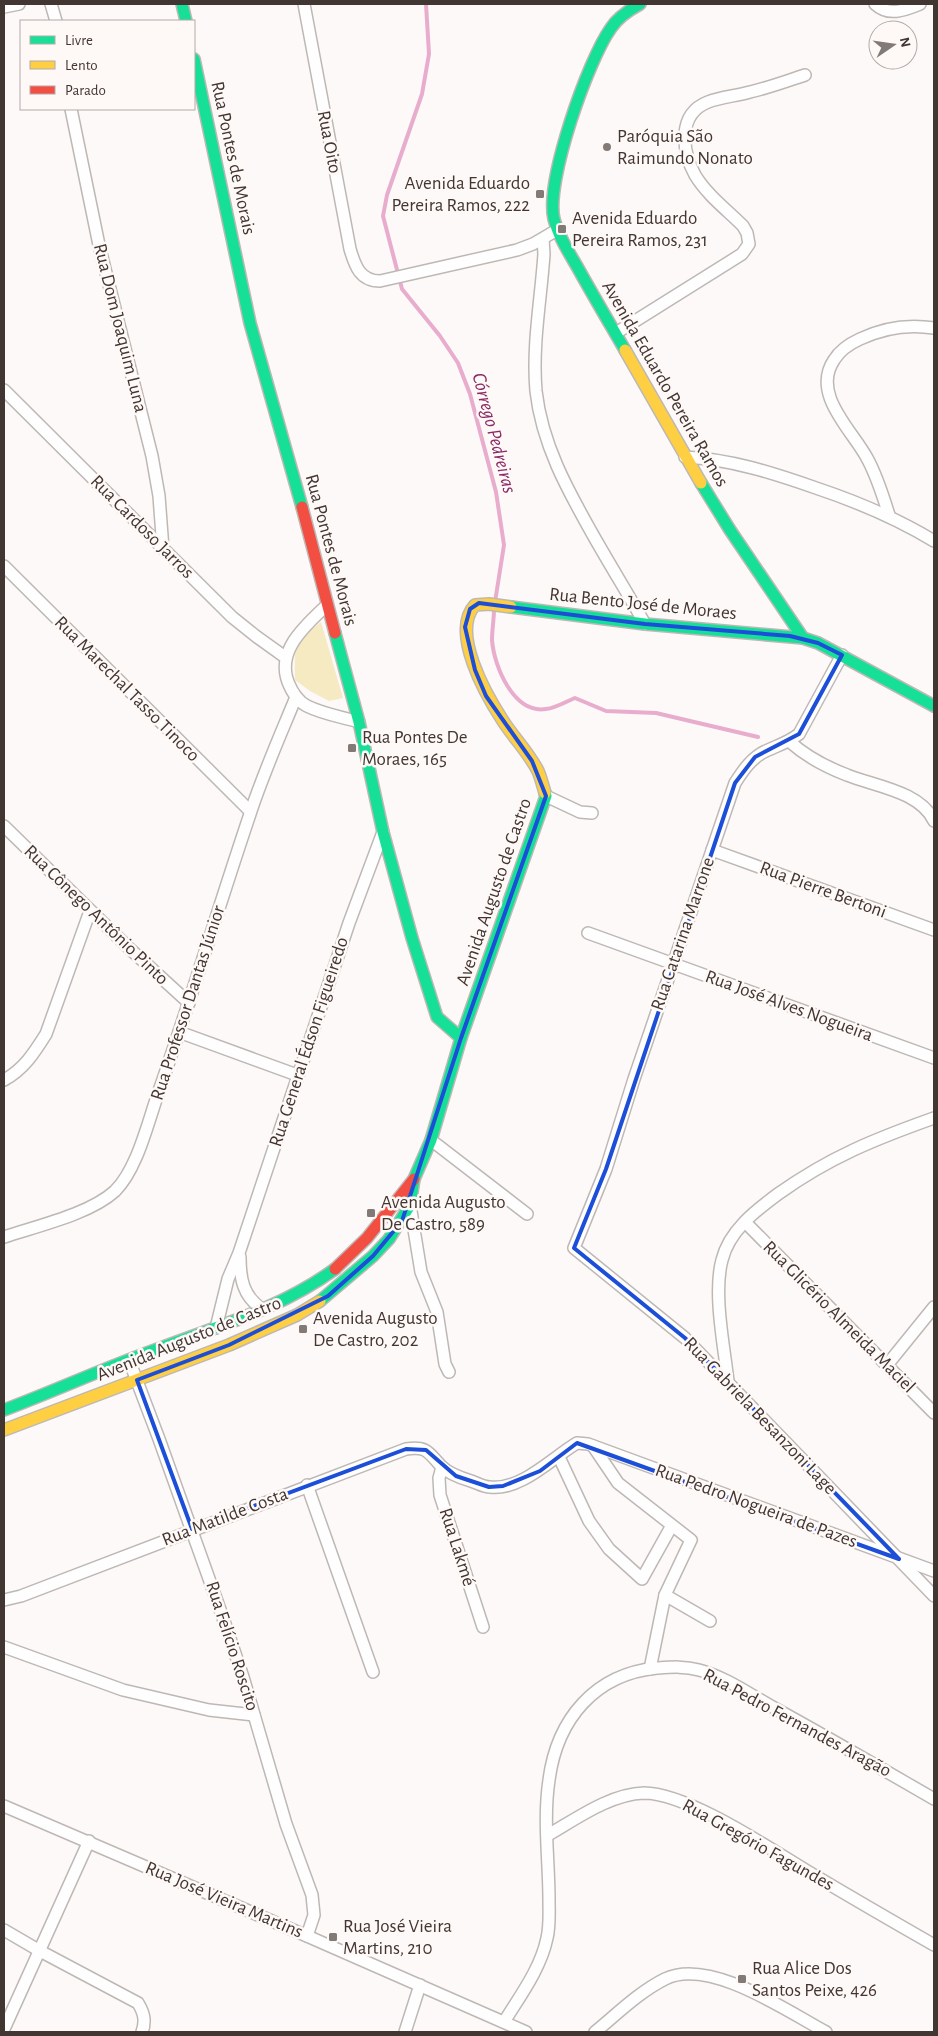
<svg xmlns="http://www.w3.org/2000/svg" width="938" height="2036" font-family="'Alegreya Sans',sans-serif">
<rect width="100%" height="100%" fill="#fcf9f8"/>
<!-- green -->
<path fill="#f5eac2" d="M321,622L343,698L329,701L310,691L295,680C295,644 292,645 321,622Z"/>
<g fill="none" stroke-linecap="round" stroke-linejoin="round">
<!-- stream -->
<g stroke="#e8adcd" stroke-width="4">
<polyline points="426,4 429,54 422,94 387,195 383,216 402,289 440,336 458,363 470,394 496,492 504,545 495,602"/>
<path d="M494,609C494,619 492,630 492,640C494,667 514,714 546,709C556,708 567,701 575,698L606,711L656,713L758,737"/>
</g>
<defs>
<g id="street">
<polyline points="51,4 56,21"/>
<path d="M304,4L350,249C355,266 360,281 380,281L517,250L533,244L557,230"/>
<path d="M875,4C889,17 905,10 920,4"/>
<polyline points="4,7 19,4"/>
<polyline points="71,109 99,245 152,456 159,496 163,549"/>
<path d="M543,239L544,254C541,299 532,345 536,391C542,444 567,489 593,535C610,565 628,594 645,624"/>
<path d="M616,333L742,254L749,244L747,233L743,226C727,210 707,195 695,175C682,151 677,114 708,102C721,97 736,96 750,92C768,88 787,81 805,75"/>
<polyline points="4,390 232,617 257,637 285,657"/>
<path d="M685,457C730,459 773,473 816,488C858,502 896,518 934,541"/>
<path d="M889,515C883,496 877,476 867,458C852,430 811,394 834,360C840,350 849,344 860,339C883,328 909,324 934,328"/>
<polyline points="4,566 250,811"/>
<path d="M327,605C306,625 276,650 288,682C292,692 297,701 307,706C323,714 342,717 359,722"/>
<path d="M842,655L799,734C789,742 779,745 768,750C752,757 744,769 735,783L634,1079L606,1169L574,1248L685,1338L934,1596"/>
<path d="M790,742C807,757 826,767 847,775C874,786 920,791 934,821"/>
<polyline points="546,796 580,812 592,813"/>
<polyline points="4,826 130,949 189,1003"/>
<polyline points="712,850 934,930"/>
<polyline points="588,933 934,1058"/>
<polyline points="179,1032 297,1075"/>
<path d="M4,1080C24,1069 34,1053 46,1034L90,911"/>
<polyline points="431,1140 527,1214"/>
<polyline points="410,1205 421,1272 437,1312 445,1364 449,1372"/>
<polyline points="745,1222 934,1413"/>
<path d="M4,1237C37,1226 90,1214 115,1191C138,1168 148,1121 159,1091C191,999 219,906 250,814C263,774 280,736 296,697"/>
<path d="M240,1257C240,1279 243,1296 262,1309"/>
<polyline points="216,1328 228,1279 239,1253 349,923 383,832"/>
<polyline points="129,1360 159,1439 222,1615 243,1677 286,1824 312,1895 314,1915 307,1936"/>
<polyline points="887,1365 934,1307"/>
<path d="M728,1381C724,1346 713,1293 722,1260C729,1231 755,1211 778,1194C830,1157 875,1139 934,1118"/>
<polyline points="593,1446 618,1483 691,1540 665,1595 710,1621"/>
<polyline points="559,1457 589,1521 609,1549 642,1579 671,1527"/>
<polyline points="442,1467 439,1478 440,1495 483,1627"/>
<polyline points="307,1485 373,1672"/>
<path d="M4,1600L21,1596L406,1449C427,1446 428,1452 441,1466C449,1474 461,1478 471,1481C477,1483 484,1487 490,1487C521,1491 553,1457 577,1443L588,1444L934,1571"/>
<polyline points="4,1647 123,1690 209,1710 254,1715"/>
<polyline points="650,1669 665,1595"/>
<polyline points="4,1806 307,1936 526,2032"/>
<path d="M548,1835C576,1819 610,1794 644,1793C687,1793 769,1848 807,1871C849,1896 892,1921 934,1945"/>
<path d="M4,1930L40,1951L138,2003C144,2013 146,2021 142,2032"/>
<path d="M504,2022C520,1996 541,1968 547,1938C550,1926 549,1913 549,1900C549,1861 543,1819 549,1780C557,1719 595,1674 657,1668C672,1667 685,1666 699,1670C726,1677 752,1696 776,1709C829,1738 882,1769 934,1799"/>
<polyline points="4,2029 89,1841"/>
<polyline points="405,2032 420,1985"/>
<path d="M595,2032C617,2014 639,1992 665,1979C709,1957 787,2011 826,2032"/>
</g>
<g id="fast">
<polyline points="182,4 186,21"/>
<polyline points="194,59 250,323 302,507"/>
<path d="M625,350C610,324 594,297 579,270C570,254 559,238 554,219C545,182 588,60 611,28C618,17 629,10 640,4"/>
<polyline points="701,483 730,530 803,638"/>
<polyline points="511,607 645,624 803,638 818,643 934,706"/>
<polyline points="335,633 359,722 383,832 412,938 437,1017 461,1038"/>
<polyline points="320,1301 373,1256 389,1239 410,1205 414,1179 431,1140 461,1038 546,796 545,793"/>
<path d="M4,1410C57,1390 109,1366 163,1347C222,1325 283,1307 335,1269"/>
</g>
<g id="slow">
<polyline points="625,350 701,483"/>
<path d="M511,607L489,604L475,605C450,632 486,695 503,721C514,738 529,753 538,771C541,778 543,786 545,793"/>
<polyline points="4,1430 229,1345 297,1315 320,1301"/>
</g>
<g id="jam">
<polyline points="302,507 335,633"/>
<polyline points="335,1269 367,1238 414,1179"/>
</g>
</defs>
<!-- street casing -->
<use href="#street" stroke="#beb8b5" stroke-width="14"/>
<!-- fast casing -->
<use href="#fast" stroke="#beb8b5" stroke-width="14"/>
<!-- slow casing -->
<use href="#slow" stroke="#beb8b5" stroke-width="14"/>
<!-- jam casing -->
<use href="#jam" stroke="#beb8b5" stroke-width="14"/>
<!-- street -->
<use href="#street" stroke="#fffefe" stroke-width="11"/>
<!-- fast -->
<use href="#fast" stroke="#16e098" stroke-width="11"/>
<!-- slow -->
<use href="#slow" stroke="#ffcf43" stroke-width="11"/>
<!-- jam -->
<use href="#jam" stroke="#f24e42" stroke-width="11"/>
</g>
<!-- marked area -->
<path fill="none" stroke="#1d4ed8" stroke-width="4" stroke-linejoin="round" d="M479,603L645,624L790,636L818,643L842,655L799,734L755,757L735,783L606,1169L574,1248L685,1338L899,1559L577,1443L540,1471L503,1486L489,1487L456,1476L426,1450L406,1449L192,1529L137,1380L229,1345L328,1296L373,1256L402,1221L461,1038L546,796L532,761L486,696L475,670L465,627L470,609Z"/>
<!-- markers -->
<g fill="#827a77" stroke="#fef8f6" stroke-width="2">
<circle cx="607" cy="147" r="5"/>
<rect x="535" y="189" width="10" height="10" rx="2.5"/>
<rect x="557" y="224" width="10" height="10" rx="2.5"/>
<rect x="347" y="743" width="10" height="10" rx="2.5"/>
<rect x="366" y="1208" width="10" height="10" rx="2.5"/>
<rect x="298" y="1324" width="10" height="10" rx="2.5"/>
<rect x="328" y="1932" width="10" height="10" rx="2.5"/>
<rect x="737" y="1974" width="10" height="10" rx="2.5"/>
</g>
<g text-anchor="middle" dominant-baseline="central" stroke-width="5" stroke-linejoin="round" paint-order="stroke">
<!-- poi labels -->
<g font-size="19" fill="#413632" stroke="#fef8f6" text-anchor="start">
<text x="617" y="136">Paróquia São<tspan x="617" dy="22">Raimundo Nonato</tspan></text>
<text x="530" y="183" text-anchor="end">Avenida Eduardo<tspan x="530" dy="22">Pereira Ramos, 222</tspan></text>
<text x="572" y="218">Avenida Eduardo<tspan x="572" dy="22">Pereira Ramos, 231</tspan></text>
<text x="362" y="737">Rua Pontes De<tspan x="362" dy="22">Moraes, 165</tspan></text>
<text x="381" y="1202">Avenida Augusto<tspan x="381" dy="22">De Castro, 589</tspan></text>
<text x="313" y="1318">Avenida Augusto<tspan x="313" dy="22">De Castro, 202</tspan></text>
<text x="343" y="1926">Rua José Vieira<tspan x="343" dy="22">Martins, 210</tspan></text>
<text x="752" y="1968">Rua Alice Dos<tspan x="752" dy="22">Santos Peixe, 426</tspan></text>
</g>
<!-- street labels -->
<g font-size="19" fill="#413632" stroke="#fef8f6">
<text transform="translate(329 142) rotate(79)">Rua Oito</text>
<text transform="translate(233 158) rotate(78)">Rua Pontes de Morais</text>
<text transform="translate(120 328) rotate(76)">Rua Dom Joaquim Luna</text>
<text transform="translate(665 384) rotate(60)">Avenida Eduardo Pereira Ramos</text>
<text transform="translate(142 527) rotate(45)">Rua Cardoso Jarros</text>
<text transform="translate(331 550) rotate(75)">Rua Pontes de Morais</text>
<text transform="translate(643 604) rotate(6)">Rua Bento José de Moraes</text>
<text transform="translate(127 689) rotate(45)">Rua Marechal Tasso Tinoco</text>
<text transform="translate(823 890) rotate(20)">Rua Pierre Bertoni</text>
<text transform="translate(494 892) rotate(-71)">Avenida Augusto de Castro</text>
<text transform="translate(96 915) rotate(44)">Rua Cônego Antônio Pinto</text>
<text transform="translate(683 934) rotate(-71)">Rua Catarina Marrone</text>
<text transform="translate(188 1003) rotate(-72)">Rua Professor Dantas Júnior</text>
<text transform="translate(789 1006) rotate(20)">Rua José Alves Nogueira</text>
<text transform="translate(309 1042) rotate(-72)">Rua General Édson Figueiredo</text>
<text transform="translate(839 1317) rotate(45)">Rua Glicério Almeida Maciel</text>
<text transform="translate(189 1339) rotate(-22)">Avenida Augusto de Castro</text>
<text transform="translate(760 1416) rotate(46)">Rua Gabriela Besanzoni Lage</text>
<text transform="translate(756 1506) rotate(20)">Rua Pedro Nogueira de Pazes</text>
<text transform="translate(225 1517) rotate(-21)">Rua Matilde Costa</text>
<text transform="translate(457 1547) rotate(72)">Rua Lakmé</text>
<text transform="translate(232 1646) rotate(72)">Rua Felício Roscito</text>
<text transform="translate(797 1723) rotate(28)">Rua Pedro Fernandes Aragão</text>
<text transform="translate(758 1845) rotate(29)">Rua Gregório Fagundes</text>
<text transform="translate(224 1900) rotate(23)">Rua José Vieira Martins</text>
</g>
<!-- water labels -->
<g font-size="20" font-style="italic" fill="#8a2b67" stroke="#fef8f6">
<text transform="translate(494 433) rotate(75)">Córrego Pedreiras</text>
</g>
</g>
<!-- border -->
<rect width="938" height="2036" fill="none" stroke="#413632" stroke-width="10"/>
<!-- legend -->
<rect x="20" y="20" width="175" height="90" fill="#fef8f6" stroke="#b2aaa8"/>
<rect x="30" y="36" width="25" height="8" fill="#16e098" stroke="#b2aaa8"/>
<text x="65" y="45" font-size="15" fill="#413632">Livre</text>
<rect x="30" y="61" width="25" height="8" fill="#ffcf43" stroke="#b2aaa8"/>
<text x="65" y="70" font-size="15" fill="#413632">Lento</text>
<rect x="30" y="86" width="25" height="8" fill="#f24e42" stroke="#b2aaa8"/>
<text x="65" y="95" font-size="15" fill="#413632">Parado</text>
<!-- north arrow -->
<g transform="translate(893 45) rotate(77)"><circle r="24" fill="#fef8f6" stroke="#b2aaa8"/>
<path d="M0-4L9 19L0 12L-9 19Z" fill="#827a77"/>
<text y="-8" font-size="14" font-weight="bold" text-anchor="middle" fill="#413632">N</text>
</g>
</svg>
